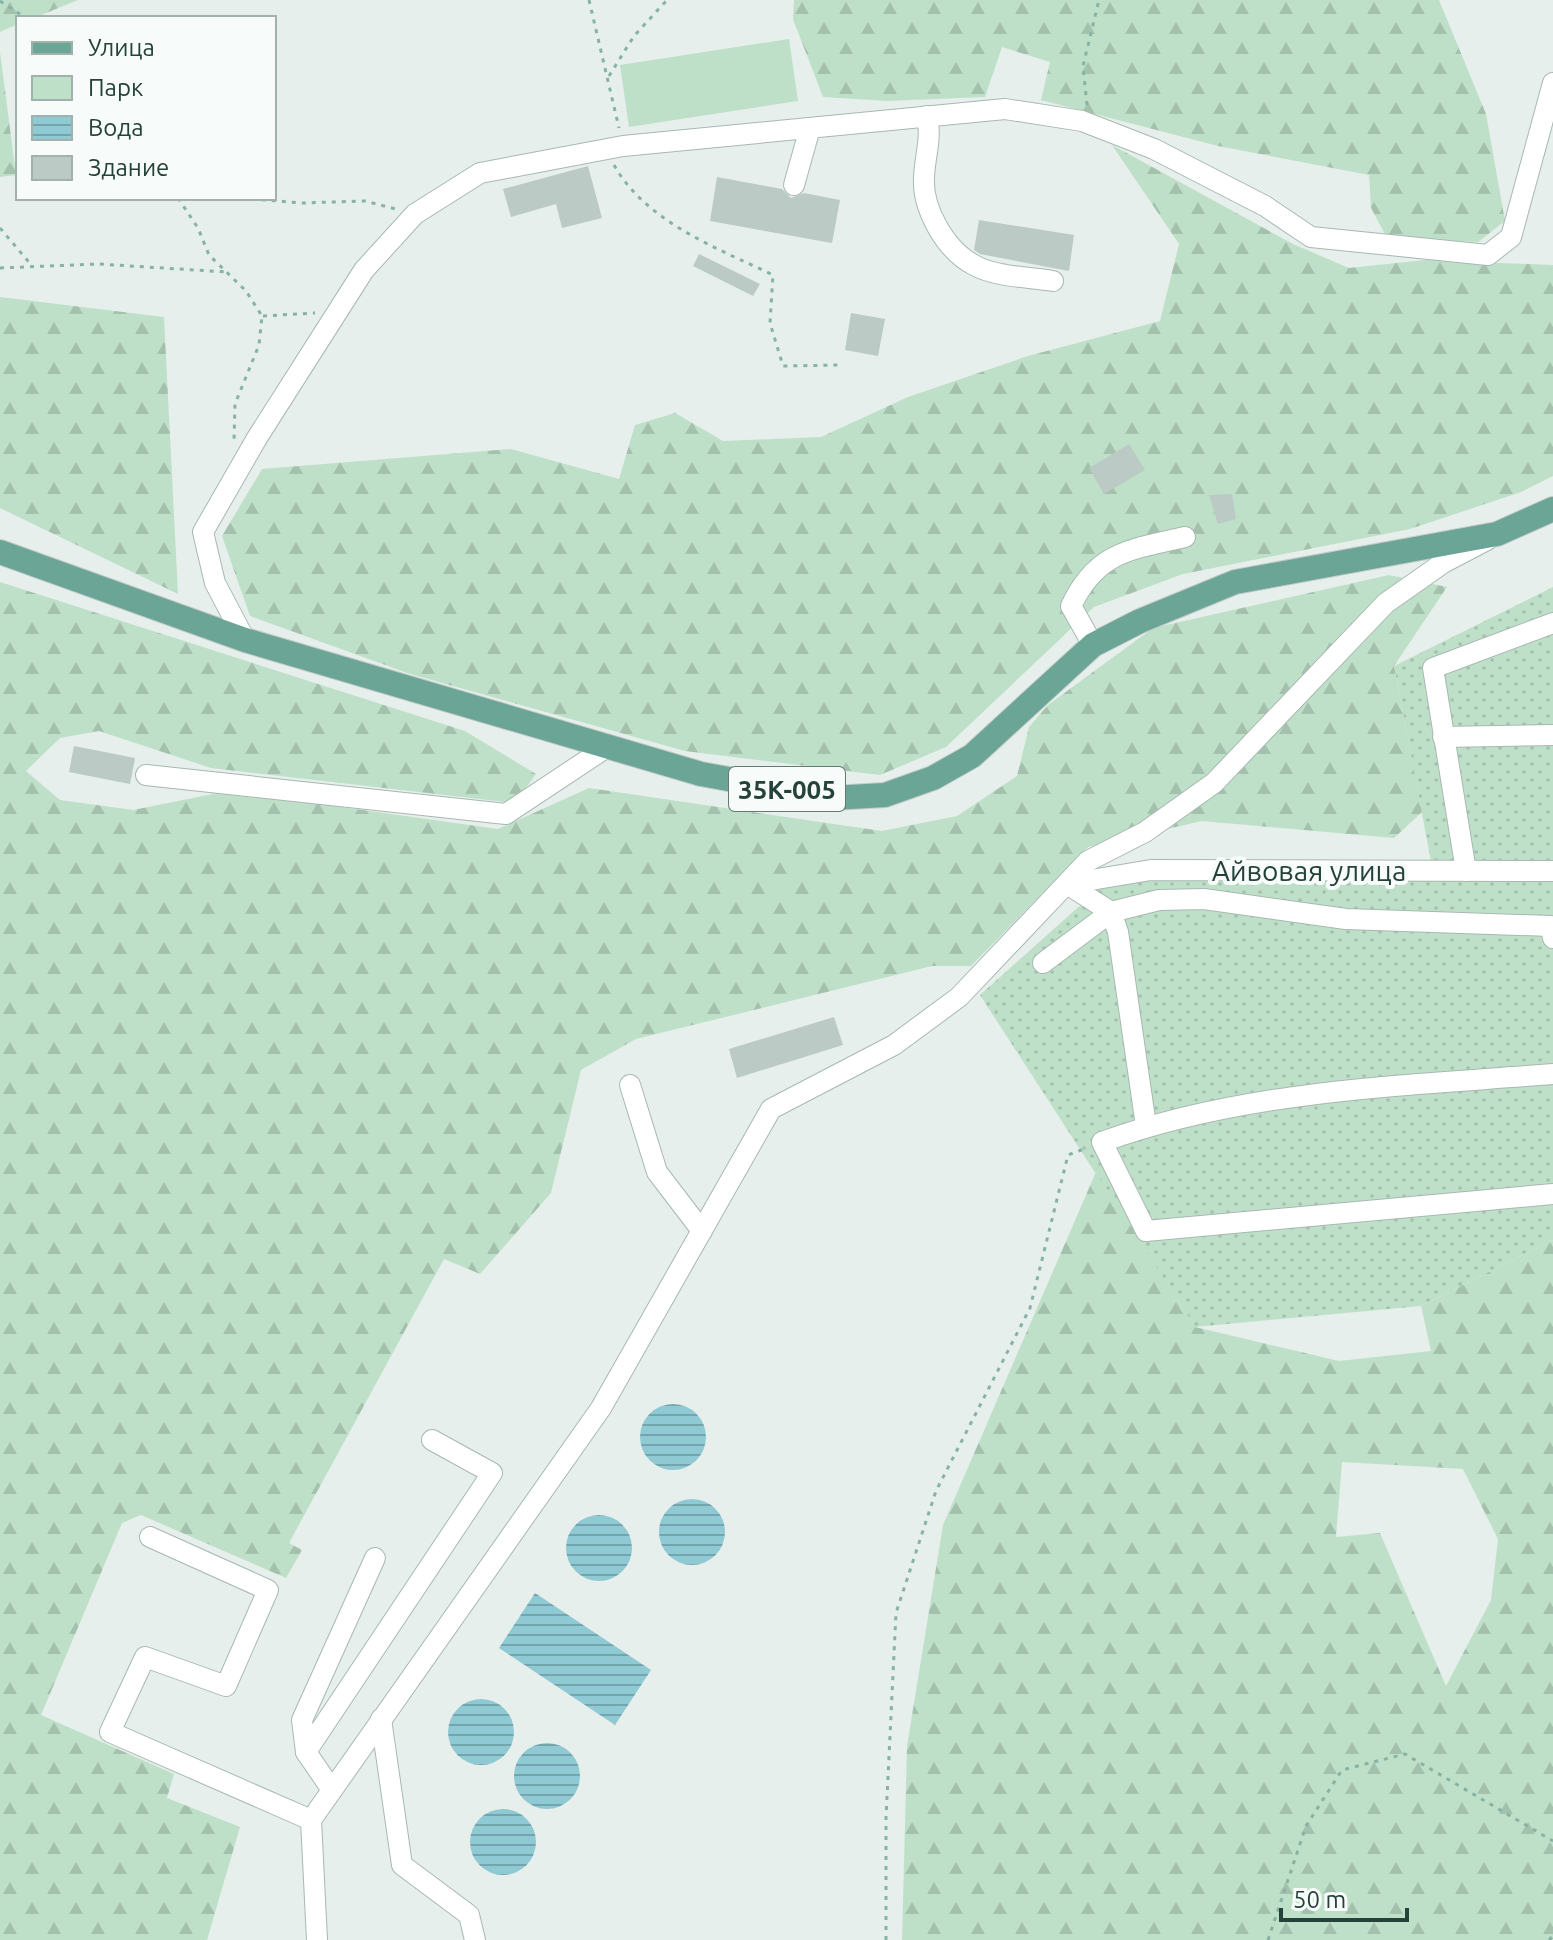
<svg xmlns="http://www.w3.org/2000/svg" width="1553" height="1940" font-family="Ubuntu,sans-serif">
<defs>
<pattern id="grass-dots" width="8" height="8" patternUnits="userSpaceOnUse" patternTransform="scale(2)"><rect width="8" height="8" fill="#bfe0c8"/><path d="M2 2h.1M6 6h.1" fill="none" stroke="#a4c1ad" stroke-width="1.8" stroke-linecap="round"/></pattern>
<pattern id="forest-firs" width="22" height="20" patternUnits="userSpaceOnUse" patternTransform="scale(2)"><rect width="22" height="20" fill="#bfe0c8"/><path d="M5 1l3.5 6h-7zM16 11l3.5 6h-7z" fill="#a4c1ad"/></pattern>
<pattern id="water-rules" width="6" height="5" patternUnits="userSpaceOnUse" patternTransform="scale(2)"><rect width="6" height="5" fill="#8ec9d4"/><path d="M0 2.5h6" fill="none" stroke="#74a5ad"/></pattern>
</defs>
<rect width="100%" height="100%" fill="#e6efeb"/>
<!-- grass -->
<polygon fill="url(#grass-dots)" points="1553,587 1553,1240 1421,1306 1195,1327 980,995 1112,877 1434,877 1394,666"/>
<!-- forest -->
<g fill="url(#forest-firs)" fill-rule="evenodd">
<polygon points="0,0 78,0 34,18 18,18 18,24 0,32"/>
<polygon points="794,0 1439,0 1486,114 1505,221 1478,242 1387,238 1371,208 1369,175 1218,146 1041,100 1050,62 1002,47 985,97 887,101 823,97 793,19"/>
<polygon points="0,52 16,175 0,177"/>
<polygon points="1112,145 1293,244 1349,268 1425,260 1553,265 1553,476 1521,492 1410,529 1183,574 1094,607 946,747 880,775 685,751 410,674 250,616 222,536 262,469 511,449 619,479 635,425 675,413 723,441 821,437 908,397 1028,356 1160,321 1179,244"/>
<polygon points="0,297 164,317 178,594 0,508"/>
<polygon points="1389,575 1447,587 1394,666 1422,812 1394,838 1202,821 1088,847 971,966 932,966 636,1039 581,1070 551,1193 480,1274 444,1259 289,1543 302,1550 286,1578 141,1515 122,1523 41,1715 174,1774 167,1798 240,1827 207,1940 0,1940 0,582 465,731 536,774 515,803 211,768 99,731 60,738 26,771 60,800 133,810 228,791 498,829 589,788 882,831 957,816 1017,776 1029,727 1048,705 1153,628"/>
<path d="M1096,1172L1195,1327L1339,1361L1431,1351L1421,1306L1553,1240V1940H902L907,1746L943,1525ZM1342,1462L1463,1469L1498,1539L1491,1600L1446,1686L1380,1533L1336,1537Z"/>
</g>
<!-- park -->
<polygon fill="#bfe0c8" points="789,39 798,101 629,127 620,65"/>
<!-- water -->
<g fill="url(#water-rules)">
<circle cx="673" cy="1437" r="33"/>
<circle cx="692" cy="1532" r="33"/>
<circle cx="599" cy="1548" r="33"/>
<polygon points="535,1593 651,1670 615,1725 499,1648"/>
<circle cx="481" cy="1732" r="33"/>
<circle cx="547" cy="1776" r="33"/>
<circle cx="503" cy="1842" r="33"/>
</g>
<!-- building -->
<g fill="#bbcac4">
<polygon points="588,166 602,218 562,228 556,204 511,217 503,189"/>
<polygon points="717,177 782,189 791,198 804,193 840,200 832,243 710,221"/>
<polygon points="979,220 1074,235 1069,271 980,254 974,250"/>
<polygon points="699,254 760,284 753,296 693,266"/>
<polygon points="851,313 885,319 878,356 845,350"/>
<polygon points="1129,444 1145,470 1104,494 1089,468"/>
<polygon points="1232,494 1236,519 1218,524 1209,495"/>
<polygon points="74,746 135,758 130,784 69,772"/>
<polygon points="834,1017 843,1045 737,1078 729,1049"/>
</g>
<g fill="none" stroke-linecap="round" stroke-linejoin="round">
<defs>
<g id="minor">
<path d="M927,116C932,138 925,155 924,177C922,208 945,250 974,265C995,277 1029,277 1053,281"/>
<polyline points="794,185 810,128"/>
<polyline points="245,640 215,583 203,532 257,438 364,270 415,214 480,173 623,146 1005,109 1082,121 1154,149 1265,206 1311,237 1488,255 1511,237 1553,83"/>
<path d="M1093,645L1071,606C1097,551 1130,550 1185,537"/>
<polyline points="1443,737 1553,735"/>
<polyline points="146,775 506,814 607,747"/>
<polyline points="1466,871 1433,668 1553,623"/>
<polyline points="1067,884 1111,912 1159,900 1204,899 1346,919 1551,926 1553,938"/>
<polyline points="1067,884 1151,870 1553,871"/>
<polyline points="1043,963 1111,912 1118,932 1146,1126"/>
<path d="M1553,1074C1402,1086 1245,1090 1102,1142L1146,1231L1553,1194"/>
<polyline points="630,1085 657,1172 702,1231"/>
<polyline points="150,1537 268,1590 226,1686 145,1657 110,1732 311,1820"/>
<polyline points="381,1719 402,1865 469,1915 475,1940"/>
<polyline points="306,1752 302,1720 375,1558"/>
<polyline points="332,1790 306,1752 492,1473 432,1440"/>
<polyline points="317,1940 311,1820 601,1408 771,1109 894,1045 959,997 1088,861 1145,832 1214,783 1386,603 1443,563 1487,540"/>
</g>
<polyline id="major" points="0,552 245,640 701,774 832,798 885,795 933,778 972,756 1093,645 1140,621 1235,582 1497,534 1553,509"/>
</defs>
<!-- minor casing -->
<use href="#minor" stroke="#a8b8b2" stroke-width="22"/>
<!-- major casing -->
<use href="#major" stroke="#c2cac8" stroke-width="26"/>
<!-- path -->
<g stroke="#86b3a5" stroke-width="3" stroke-dasharray="4 6" stroke-linecap="butt">
<polyline points="589,0 619,128"/>
<polyline points="0,1 26,18"/>
<polyline points="609,76 634,36 667,0"/>
<polyline points="1087,105 1083,66 1099,0"/>
<path d="M614,165C646,222 717,248 773,275L770,323L783,366L840,365"/>
<polyline points="178,198 198,228 209,255 246,291 262,316 259,345 235,404 234,440"/>
<polyline points="242,198 302,203 365,201 396,209"/>
<polyline points="0,228 33,267"/>
<polyline points="0,268 98,264 227,272"/>
<polyline points="263,316 315,313"/>
<polyline points="886,1940 886,1818 896,1613 936,1491 1030,1308 1068,1155 1084,1149"/>
<polyline points="1268,1940 1306,1826 1342,1770 1405,1754 1553,1841"/>
<polyline points="1549,1940 1553,1936"/>
</g>
<!-- minor -->
<use href="#minor" stroke="#fff" stroke-width="20"/>
<!-- major -->
<use href="#major" stroke="#6aa596" stroke-width="24"/>
</g>
<g text-anchor="middle" dominant-baseline="central" stroke-width="8" stroke-linejoin="round" paint-order="stroke">
<!-- shield labels -->
<rect fill="#f7fbf9" stroke="#637a73" stroke-width="2" x="729" y="767" width="116" height="44" rx="6"/>
<g font-size="26" font-weight="bold" fill="#24423a">
<text x="787" y="789">35К-005</text>
</g>
<!-- street labels -->
<g font-size="28" fill="#24423a" stroke="#f7fbf9">
<text x="1309" y="870">Айвовая улица</text>
</g>
</g>
<!-- legend -->
<rect x="16" y="16" width="260" height="184" fill="#f7fbf9" stroke="#a3b1ad" stroke-width="2"/>
<rect x="32" y="42" width="40" height="12" fill="#6aa596" stroke="#a3b1ad" stroke-width="2"/>
<text x="88" y="56" font-size="24" fill="#24423a">Улица</text>
<rect x="32" y="76" width="40" height="24" fill="#bfe0c8" stroke="#a3b1ad" stroke-width="2"/>
<text x="88" y="96" font-size="24" fill="#24423a">Парк</text>
<rect x="32" y="116" width="40" height="24" fill="url(#water-rules)" stroke="#a3b1ad" stroke-width="2"/>
<text x="88" y="136" font-size="24" fill="#24423a">Вода</text>
<rect x="32" y="156" width="40" height="24" fill="#bbcac4" stroke="#a3b1ad" stroke-width="2"/>
<text x="88" y="176" font-size="24" fill="#24423a">Здание</text>
<!-- scale -->
<path d="M1281 1908v12h126v-12" fill="none" stroke="#24423a" stroke-width="4"/>
<text x="1293" y="1908" font-size="24" fill="#24423a" stroke="#f7fbf9" stroke-width="6" paint-order="stroke">50 m</text>
</svg>
